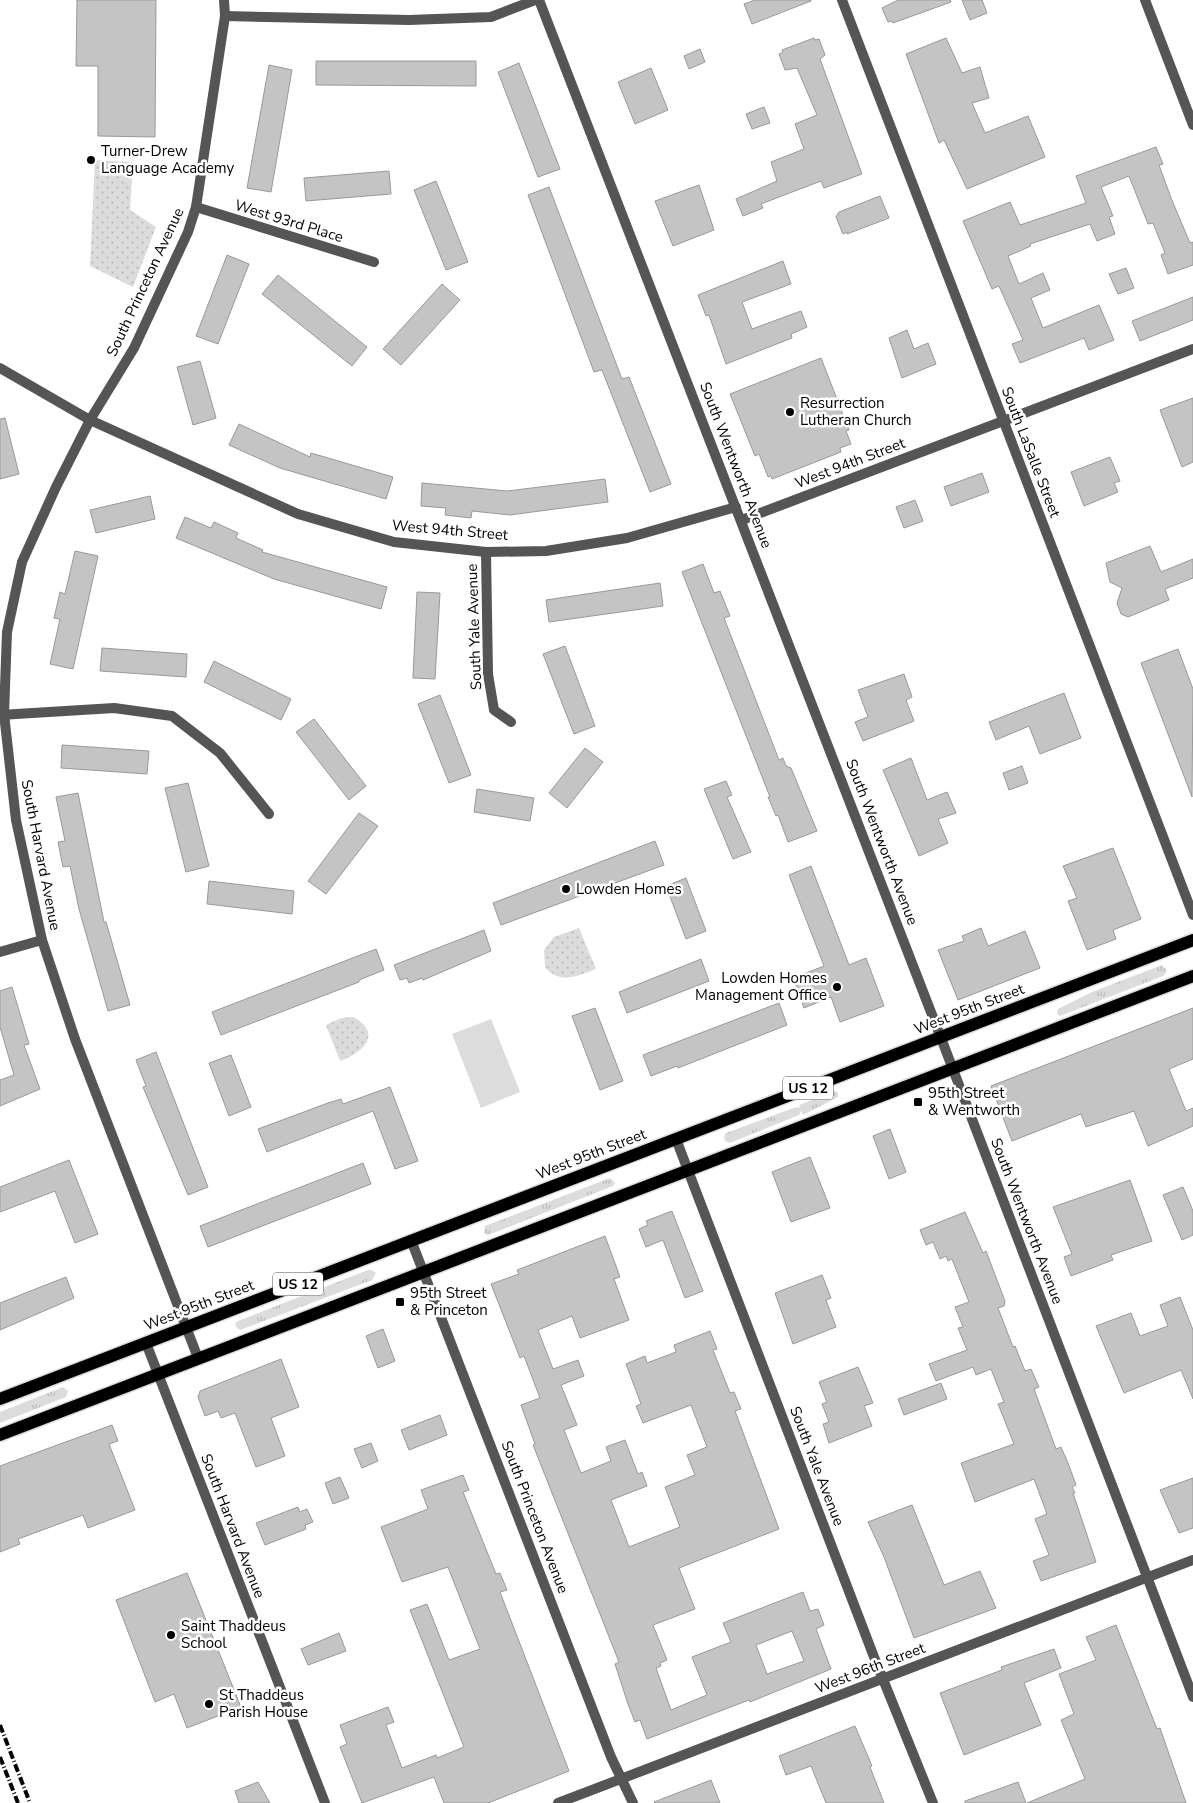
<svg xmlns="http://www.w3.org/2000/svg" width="1193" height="1803" font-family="'Nunito Sans',sans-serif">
<defs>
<pattern id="grass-tufts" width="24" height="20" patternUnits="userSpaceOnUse" patternTransform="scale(1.25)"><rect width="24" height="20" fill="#dcdcdc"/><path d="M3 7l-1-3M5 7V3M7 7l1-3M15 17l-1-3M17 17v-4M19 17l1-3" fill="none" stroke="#bbb"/></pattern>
<pattern id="park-dots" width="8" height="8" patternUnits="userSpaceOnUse" patternTransform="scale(1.25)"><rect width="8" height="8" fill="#dcdcdc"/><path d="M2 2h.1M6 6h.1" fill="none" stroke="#bbb" stroke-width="1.8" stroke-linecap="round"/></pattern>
</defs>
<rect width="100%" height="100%" fill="#fff"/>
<!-- grass -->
<g fill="url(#grass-tufts)">
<polygon points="1162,965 1167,971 1163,976 1060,1016 1057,1014 1058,1009 1092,992"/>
<polygon points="835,1091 838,1093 838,1097 803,1115 801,1111 799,1115 730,1143 725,1141 724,1137 726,1133 796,1107 800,1108 799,1105"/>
<polygon points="610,1178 615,1183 613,1186 488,1235 484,1233 485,1226"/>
<polygon points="368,1270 372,1270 376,1273 372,1280 240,1330 237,1328 235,1324 238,1321"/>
<polygon points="63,1387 68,1391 66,1397 0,1423 0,1412"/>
</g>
<!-- park -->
<g fill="url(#park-dots)">
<polygon points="95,160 133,162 130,210 156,227 133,287 90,266"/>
<path d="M579,928L596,969C577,976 560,985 545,967L544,950L554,937Z"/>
<path d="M353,1017C384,1034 362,1053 340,1061L326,1025L341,1018Z"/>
</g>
<!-- garden -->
<polygon fill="#dcdcdc" points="491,1019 520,1092 481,1108 452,1034"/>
<!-- building -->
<g fill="#c4c4c4" stroke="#999" fill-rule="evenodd">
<polygon points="77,0 156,0 155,137 98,136 98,66 76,66"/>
<polygon points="755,0 811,0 811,1 752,24 744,4"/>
<polygon points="898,0 950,0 951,2 893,23 892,21 888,22 882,8"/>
<polygon points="962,0 982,0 987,13 970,20"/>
<polygon points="814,38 815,40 819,39 825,55 820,59 862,174 824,188 821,181 761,204 763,208 743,216 736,199 777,181 771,162 804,149 795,124 817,115 797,68 785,70 779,54 783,52 782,50"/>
<polygon points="946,38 962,73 980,67 989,98 972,103 985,133 1028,116 1045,157 967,189 944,140 939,143 906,54"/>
<polygon points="700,49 705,62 689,69 684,56"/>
<polygon points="316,61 476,61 476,86 316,85"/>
<polygon points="519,63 560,169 538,177 498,72"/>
<polygon points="269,65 292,70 271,192 247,188"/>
<polygon points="651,68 668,110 635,124 618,82"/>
<polygon points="764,107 770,123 752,129 746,114"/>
<polygon points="1156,147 1163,164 1159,165 1171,198 1190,243 1193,242 1193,265 1168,274 1161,255 1165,253 1153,223 1148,224 1129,176 1101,187 1113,216 1109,217 1115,234 1097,241 1090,224 1030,244 1031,246 1008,256 1019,284 1043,273 1050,290 1031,298 1043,328 1099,305 1114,340 1089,350 1084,338 1020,363 1012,344 1023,340 999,286 992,289 963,221 1010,202 1020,225 1086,203 1076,176"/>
<polygon points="389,171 391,194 306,201 304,178"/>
<polygon points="436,181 468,262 446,270 414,190"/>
<polygon points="699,185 714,230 673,246 655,201"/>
<polygon points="549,187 622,379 629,377 671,484 650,492 602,370 594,372 528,195"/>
<polygon points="880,196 889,218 847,234 847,232 843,234 836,217 839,212"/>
<polygon points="227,255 249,264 218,344 196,336"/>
<polygon points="783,261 791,284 742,302 752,329 801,311 807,327 791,334 792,338 726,364 709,315 706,316 698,295"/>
<polygon points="1126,268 1134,288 1118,294 1109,274"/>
<polygon points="278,275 367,347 352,366 262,294"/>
<polygon points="442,284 460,300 401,365 383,349"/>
<polygon points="1193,297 1193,320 1140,341 1132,321"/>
<polygon points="907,330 914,349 928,343 936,364 902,378 889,338"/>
<polygon points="821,358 849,430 846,431 851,444 840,448 841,452 772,479 771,476 768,477 759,454 755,456 730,394"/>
<polygon points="200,361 216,418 193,425 177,367"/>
<polygon points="1193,398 1193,462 1182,467 1160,410"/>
<polygon points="5,418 19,474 0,479 0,419"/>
<polygon points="239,424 310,457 311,453 393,477 386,499 280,468 229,445"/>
<polygon points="1110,457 1120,481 1114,483 1118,492 1084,506 1071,472"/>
<polygon points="982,473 989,492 951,506 944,487"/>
<polygon points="605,479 608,502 510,515 472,511 471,518 445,515 446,508 421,506 422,483 507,491"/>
<polygon points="150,496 155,519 96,533 90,510"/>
<polygon points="915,500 923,521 904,528 896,507"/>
<polygon points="185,517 211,528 214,522 238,533 236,538 263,550 262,552 387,587 381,609 274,579 176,538"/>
<polygon points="1150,546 1161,572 1193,559 1193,578 1165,589 1169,600 1128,617 1121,614 1117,603 1122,588 1110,582 1106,563"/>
<polygon points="75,551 98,556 73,669 50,664 60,619 54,618 60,592 65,594"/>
<polygon points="703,564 714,593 720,591 730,616 724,618 779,760 783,758 786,766 791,768 817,831 788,842 778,815 776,816 768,797 770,797 682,572"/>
<polygon points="660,583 663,606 549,622 546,600"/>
<polygon points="417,592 440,593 435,679 413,678"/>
<polygon points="565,646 595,726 574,734 543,654"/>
<polygon points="102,648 187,654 186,677 100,671"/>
<polygon points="1178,649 1193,689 1192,797 1141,663"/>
<polygon points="214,661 291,699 281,720 204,682"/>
<polygon points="904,674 912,697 906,700 914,721 863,741 855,722 868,717 858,690"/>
<polygon points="1064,693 1081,738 1040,754 1029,726 996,740 989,722"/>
<polygon points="440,695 471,775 449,783 418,704"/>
<polygon points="314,719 366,786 349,800 296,732"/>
<polygon points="62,745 149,751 147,774 61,768"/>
<polygon points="585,748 603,762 567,808 549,793"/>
<polygon points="911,758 927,800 947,792 956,813 938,819 948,843 919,856 883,770"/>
<polygon points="1022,766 1028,783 1009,790 1003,773"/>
<polygon points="726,781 732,795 727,797 751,852 733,859 704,789"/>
<polygon points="188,783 209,866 186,872 165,788"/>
<polygon points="477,789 534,798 530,821 474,812"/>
<polygon points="78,793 104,922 106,922 130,1005 108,1011 79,909 70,866 63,867 58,842 65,841 56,797"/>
<polygon points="359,813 378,826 326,894 308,881"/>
<polygon points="655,841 664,865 501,925 493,903"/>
<polygon points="1113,848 1141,919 1113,930 1116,939 1087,950 1068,901 1077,898 1063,866"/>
<polygon points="811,866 849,965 866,958 884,1006 840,1022 831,997 804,1008 793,978 824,966 789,875"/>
<polygon points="686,878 706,931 686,939 666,886"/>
<polygon points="209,881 294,891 292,914 207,904"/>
<polygon points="981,928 988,946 1025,931 1040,968 958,1000 938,950 964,941 962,936"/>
<polygon points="484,930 491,951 423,980 422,978 409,983 407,978 400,980 394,965"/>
<polygon points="376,949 384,970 359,980 359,982 221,1035 212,1012"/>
<polygon points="701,959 709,981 627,1013 619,992"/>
<polygon points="12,987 29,1044 24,1045 40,1089 0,1106 0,1080 14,1075 0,1027 0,991"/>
<polygon points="779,1003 787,1025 678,1068 677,1066 651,1076 643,1055"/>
<polygon points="595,1008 623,1081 600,1090 572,1016"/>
<polygon points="1193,1008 1193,1059 1169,1069 1186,1111 1193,1108 1193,1126 1148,1146 1134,1111 1086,1127 1081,1114 1012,1141 991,1086"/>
<polygon points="156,1052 208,1187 188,1195 143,1087 146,1086 136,1060"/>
<polygon points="231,1055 251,1107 229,1116 209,1063"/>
<polygon points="390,1087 418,1161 395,1169 373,1111 267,1152 258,1129 328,1103 341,1099 343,1104"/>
<polygon points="890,1129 906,1172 889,1179 873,1136"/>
<polygon points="810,1157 830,1208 791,1222 772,1172"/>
<polygon points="69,1160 98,1234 75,1243 55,1191 0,1212 0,1187"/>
<polygon points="363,1163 371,1184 208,1247 200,1226"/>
<polygon points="1130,1180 1152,1241 1111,1255 1113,1260 1071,1276 1064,1257 1072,1254 1053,1207"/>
<polygon points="1183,1187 1193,1211 1193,1235 1182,1240 1163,1195"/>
<polygon points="672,1211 703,1291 685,1298 663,1240 646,1247 639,1229 648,1225 646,1221"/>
<polygon points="965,1212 983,1253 986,1251 1005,1301 1004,1306 998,1308 1013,1347 1015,1346 1025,1371 1031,1369 1039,1387 1034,1389 1056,1449 1061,1447 1068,1463 1076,1485 1072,1487 1075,1493 1073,1493 1096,1562 1041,1581 1033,1561 1049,1555 1035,1519 1047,1514 1034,1479 975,1502 961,1463 1014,1444 998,1404 1004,1402 991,1369 976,1375 973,1367 936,1381 929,1364 967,1350 958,1328 963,1327 955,1307 969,1302 952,1259 948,1261 946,1256 940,1259 933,1242 926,1245 920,1230"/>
<path d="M605,1236L620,1277L614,1279L629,1320L580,1338L572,1316L538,1330L553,1369L578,1360L584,1376L561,1385L577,1425L564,1430L581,1473L611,1461L606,1447L625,1440L638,1474L642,1472L647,1486L611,1500L629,1547L680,1527L665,1487L695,1475L687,1455L707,1447L691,1405L643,1423L636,1406L641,1404L626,1364L645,1356L647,1363L676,1352L674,1345L710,1331L717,1349L713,1350L730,1393L734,1392L741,1409L735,1411L779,1529L679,1568L695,1609L653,1625L667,1660L660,1663L661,1666L656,1668L671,1710L707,1695L692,1657L731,1642L723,1623L803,1592L810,1611L818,1609L824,1625L816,1629L831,1669L750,1702L749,1700L647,1739L640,1720L635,1722L628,1704L615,1664L619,1662L533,1445L535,1444L521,1405L540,1398L524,1356L520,1358L491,1284L519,1274L517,1270ZM792,1631L804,1661L767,1674L756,1645Z"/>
<polygon points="822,1275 831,1298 826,1300 836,1327 793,1344 775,1293"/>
<polygon points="66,1277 74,1298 0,1330 0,1303"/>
<polygon points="1180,1297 1193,1330 1193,1399 1181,1370 1124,1393 1096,1326 1131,1313 1140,1336 1168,1326 1160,1305"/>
<polygon points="383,1329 395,1361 378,1368 366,1336"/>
<polygon points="281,1359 299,1407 271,1418 285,1456 256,1467 235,1413 221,1418 218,1411 205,1416 198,1397 200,1391"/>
<polygon points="858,1367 873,1403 864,1406 872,1426 829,1443 823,1424 829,1422 822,1404 827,1402 819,1382"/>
<polygon points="941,1383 947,1399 904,1415 898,1399"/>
<polygon points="440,1415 447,1435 409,1450 401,1430"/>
<polygon points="112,1425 118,1441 109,1444 135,1510 88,1528 83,1515 18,1539 20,1544 0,1552 0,1466"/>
<polygon points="371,1443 378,1461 362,1468 354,1449"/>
<polygon points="463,1475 469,1490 463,1492 496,1574 500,1573 507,1590 500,1592 569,1771 488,1803 444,1803 434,1777 362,1803 340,1747 347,1744 340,1725 388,1707 394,1722 386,1725 402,1768 436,1755 437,1758 464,1747 410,1610 427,1604 449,1660 480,1649 448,1567 402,1582 381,1527 428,1509 421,1490"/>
<polygon points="340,1477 349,1498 333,1504 325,1483"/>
<polygon points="1193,1478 1193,1528 1179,1533 1160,1490"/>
<polygon points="912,1505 944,1585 980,1571 996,1608 914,1638 884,1557 868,1522"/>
<polygon points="298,1507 300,1512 307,1509 313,1522 305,1525 306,1529 265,1545 256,1523"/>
<polygon points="187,1573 241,1707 187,1728 174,1694 155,1702 116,1600"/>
<polygon points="1116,1625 1157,1729 1160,1728 1186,1803 1027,1803 1085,1779 1061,1720 1074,1714 1059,1674 1096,1660 1086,1637"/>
<polygon points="339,1633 346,1651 308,1665 301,1649"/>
<polygon points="1054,1649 1061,1668 1024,1683 1041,1725 964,1755 940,1693 1002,1670 1001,1667"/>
<polygon points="855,1726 872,1766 870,1767 884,1803 826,1803 811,1766 786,1775 779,1756"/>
<polygon points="711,1780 720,1803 655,1803 654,1802"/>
<polygon points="258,1782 270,1803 239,1803 235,1791"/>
<polygon points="1018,1782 1026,1803 965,1803 965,1801"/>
</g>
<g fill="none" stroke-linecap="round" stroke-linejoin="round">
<defs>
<g id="primary">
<polyline points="0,1399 1193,940"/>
<polyline points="0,1435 1193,976"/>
</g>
</defs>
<!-- primary casing -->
<use href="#primary" stroke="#dbdbdb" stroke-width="15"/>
<!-- minor -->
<g stroke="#555" stroke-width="10">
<polyline points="539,0 941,1038"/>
<polyline points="842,0 1193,915"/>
<polyline points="1145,0 1193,125"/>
<polyline points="225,16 409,20 491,17 535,0"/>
<polyline points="196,207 374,262"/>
<polyline points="0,368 90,420 298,514 394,542 486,552 546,551 627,538 736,507"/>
<polyline points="742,520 1193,349"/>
<polyline points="486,552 488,674 494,710 511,722"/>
<polyline points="0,715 114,708 172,716 220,753 269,814"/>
<polyline points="0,952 42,940"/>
<polyline points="676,1139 874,1657 933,1803"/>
<polyline points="411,1240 611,1757 633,1803"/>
<polyline points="146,1343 325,1803"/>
<polyline points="198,1358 75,1039 42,940 16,820 4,714 7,632 22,562 56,487 90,420 134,348 188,232 196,207 225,16 224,0"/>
<polyline points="558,1803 1193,1560"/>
</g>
<!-- tertiary -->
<polyline stroke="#555" stroke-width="10" points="941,1038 1193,1697"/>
<!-- primary -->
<use href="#primary" stroke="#000" stroke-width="12"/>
<!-- rail -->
<g stroke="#000" stroke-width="4" stroke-dasharray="8 2.5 1 2.5" stroke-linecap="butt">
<polyline points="0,1725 30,1803"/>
<polyline points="0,1757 18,1803"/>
</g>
</g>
<!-- markers -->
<g fill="#000" stroke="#fff" stroke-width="2">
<circle cx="91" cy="160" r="5"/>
<circle cx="790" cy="412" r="5"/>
<circle cx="566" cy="889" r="5"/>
<circle cx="837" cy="987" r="5"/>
<rect x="913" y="1097" width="10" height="10" rx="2.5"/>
<rect x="395" y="1297" width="10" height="10" rx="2.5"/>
<circle cx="171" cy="1635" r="5"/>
<circle cx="209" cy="1704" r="5"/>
</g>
<g text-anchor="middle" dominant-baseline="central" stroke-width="5" stroke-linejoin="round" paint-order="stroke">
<!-- shield labels -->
<g fill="#fff" stroke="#4c4c4c" stroke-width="1">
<rect x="783" y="1076.5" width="50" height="23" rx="4"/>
<rect x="273" y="1272.5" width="50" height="23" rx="4"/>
</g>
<g font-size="14" font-weight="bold" fill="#000">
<text x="808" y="1088">US 12</text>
<text x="298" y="1284">US 12</text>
</g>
<!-- poi labels -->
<g font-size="15" fill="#000" stroke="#fff" text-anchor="start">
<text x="101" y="151">Turner-Drew<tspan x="101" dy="17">Language Academy</tspan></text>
<text x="800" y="403">Resurrection<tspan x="800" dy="17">Lutheran Church</tspan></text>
<text x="576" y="889">Lowden Homes</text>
<text x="827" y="978" text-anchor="end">Lowden Homes<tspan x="827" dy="17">Management Office</tspan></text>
<text x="928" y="1093">95th Street<tspan x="928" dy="17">&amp; Wentworth</tspan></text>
<text x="410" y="1293">95th Street<tspan x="410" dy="17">&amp; Princeton</tspan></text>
<text x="181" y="1626">Saint Thaddeus<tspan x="181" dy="17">School</tspan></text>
<text x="219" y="1695">St Thaddeus<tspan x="219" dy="17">Parish House</tspan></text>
</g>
<!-- street labels -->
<g font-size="15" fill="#000" stroke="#fff">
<text transform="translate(289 221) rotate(17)">West 93rd Place</text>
<text transform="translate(145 282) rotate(-65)">South Princeton Avenue</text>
<text transform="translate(1031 452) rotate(69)">South LaSalle Street</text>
<text transform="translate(850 463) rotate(-21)">West 94th Street</text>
<text transform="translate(736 465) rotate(69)">South Wentworth Avenue</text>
<text transform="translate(450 530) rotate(5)">West 94th Street</text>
<text transform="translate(474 627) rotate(-92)">South Yale Avenue</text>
<text transform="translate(882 842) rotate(69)">South Wentworth Avenue</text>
<text transform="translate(41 855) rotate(79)">South Harvard Avenue</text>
<text transform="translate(969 1009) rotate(-21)">West 95th Street</text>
<text transform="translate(591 1154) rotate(-21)">West 95th Street</text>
<text transform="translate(1027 1221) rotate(69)">South Wentworth Avenue</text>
<text transform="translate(199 1305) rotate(-21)">West 95th Street</text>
<text transform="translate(817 1466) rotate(69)">South Yale Avenue</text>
<text transform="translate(535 1517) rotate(69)">South Princeton Avenue</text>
<text transform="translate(233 1526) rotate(69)">South Harvard Avenue</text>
<text transform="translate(870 1668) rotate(-21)">West 96th Street</text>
</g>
</g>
</svg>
